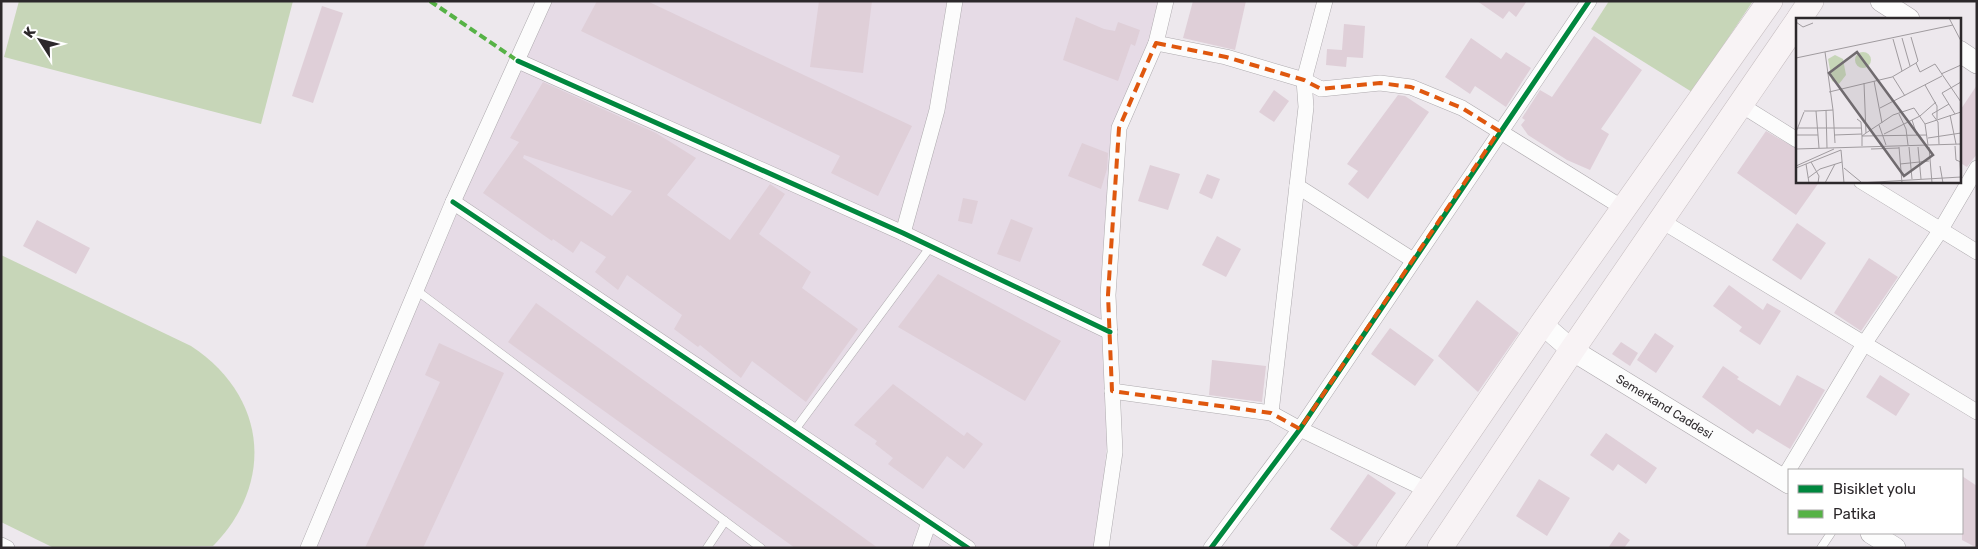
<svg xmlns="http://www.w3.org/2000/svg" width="1978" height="549" font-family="Rubik,sans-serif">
<rect width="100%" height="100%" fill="#ede8ed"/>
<!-- built -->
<polygon fill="#e6dbe6" points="542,1 1166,1 1119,128 1112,391 1097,548 307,548"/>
<!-- park -->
<g fill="#c7d6b8">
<polygon points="19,1 293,1 261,124 4,57"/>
<polygon points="1609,1 1753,1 1692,92 1591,29"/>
<path d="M1,255L191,346C266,395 276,482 213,546L54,548L1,522Z"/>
</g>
<!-- building -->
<g fill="#dfcfd8" fill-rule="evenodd">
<polygon points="597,1 647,1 912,126 878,196 831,173 840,156 581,31"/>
<polygon points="819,1 872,1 863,73 810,67"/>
<polygon points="1193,1 1246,1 1235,50 1183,38"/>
<polygon points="1477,1 1527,1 1516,17 1509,11 1503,19"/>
<polygon points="322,6 343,13 313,103 292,96"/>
<polygon points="1076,17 1104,29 1115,31 1118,22 1140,30 1135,46 1131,44 1118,81 1063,60"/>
<polygon points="1344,24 1365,26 1363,58 1347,57 1346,67 1326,65 1327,49 1342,50"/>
<polygon points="1594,36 1642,70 1601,129 1609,134 1590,170 1567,160 1528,135 1521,125 1525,120 1522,118 1540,90 1552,97"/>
<polygon points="1471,38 1501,59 1506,52 1531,68 1506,107 1475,86 1470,94 1445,77"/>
<path d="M543,82L656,133L696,158L667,195L730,240L770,184L785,194L759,234L811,272L802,288L858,329L806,402L752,361L741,378L700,345L698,347L674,329L682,315L627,275L618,290L595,272L606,257L581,241L573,253L553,239L552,241L483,193L519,142L510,138ZM524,155L632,191L612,216L523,158Z"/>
<polygon points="1977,85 1977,154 1967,167 1959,162 1959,112"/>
<polygon points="1274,90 1289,101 1274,122 1259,112"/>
<polygon points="1398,95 1405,96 1429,112 1368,199 1348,184 1358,171 1347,164"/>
<polygon points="1766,131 1797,149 1797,181 1820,181 1796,215 1737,173"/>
<polygon points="1082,143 1108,153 1107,169 1101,189 1068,176"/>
<polygon points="1150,165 1180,174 1168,210 1138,201"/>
<polygon points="1207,174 1220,179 1212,199 1199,193"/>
<polygon points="963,198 978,201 972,224 958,221"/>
<polygon points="1011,219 1033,228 1020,262 997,254"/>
<polygon points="37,220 90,248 76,274 23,246"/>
<polygon points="1797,223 1826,243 1801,280 1772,260"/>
<polygon points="1217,236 1241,249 1226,277 1202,265"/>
<polygon points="1869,258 1898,277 1861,331 1834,313"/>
<polygon points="938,274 1061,341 1025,401 898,327"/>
<polygon points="1729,285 1763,310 1767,303 1781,311 1760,345 1739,331 1742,327 1713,306"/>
<polygon points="1477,300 1519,333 1478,392 1438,356"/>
<polygon points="536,303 878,548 795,548 508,342"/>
<polygon points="1390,328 1434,360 1415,386 1371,354"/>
<polygon points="1655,333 1674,346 1656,373 1637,360"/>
<polygon points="1621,342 1638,353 1630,366 1612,354"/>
<polygon points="439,343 504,373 423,548 365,548 440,382 425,375"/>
<polygon points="1212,360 1266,366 1262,402 1209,395"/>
<polygon points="1723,366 1739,377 1737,379 1780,406 1797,375 1825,390 1790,449 1757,429 1753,434 1702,397"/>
<polygon points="1880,375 1910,394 1896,416 1866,397"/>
<polygon points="893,384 964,436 967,432 983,444 964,469 947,456 923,489 888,464 893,458 875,444 877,441 854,425"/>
<polygon points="1606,433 1657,468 1646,484 1618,464 1613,471 1590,455"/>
<polygon points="1368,474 1396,493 1356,548 1330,529"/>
<polygon points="1962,476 1977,486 1977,548 1962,540"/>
<polygon points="1539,479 1570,498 1547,536 1516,516"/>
<polygon points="1619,532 1630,540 1624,548 1608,548"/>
</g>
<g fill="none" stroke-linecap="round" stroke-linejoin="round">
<defs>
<g id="lane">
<polyline points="416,290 761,548"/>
<polyline points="794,431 931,246"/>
<polyline points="707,548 725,521"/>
<polyline points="1821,548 1831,533"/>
</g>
<g id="street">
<polyline points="1156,43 1226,57 1304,80 1321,89 1380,83 1411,87 1462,108 1623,208"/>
<polyline points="518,61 903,233 1110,332"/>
<polyline points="1741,105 1797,140"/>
<polyline points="1861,181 1977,252"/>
<polyline points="1297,186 1413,260"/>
<polyline points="453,202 968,548"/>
<polyline points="1660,220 1977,412"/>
<polyline points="903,233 937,110 955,1"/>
<polyline points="1112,391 1271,413 1300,429 1427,490"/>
<polyline points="1271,413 1306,107 1304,80 1325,1"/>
<polyline points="1783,479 1864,344 1940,231 1977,168"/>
<polyline points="1,545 7,548"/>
<polyline points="308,548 453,202 544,1"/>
<polyline points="920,548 929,522"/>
<polyline points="1101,548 1115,452 1108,295 1119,128 1156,43 1166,1"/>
<polyline points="1211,548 1300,429 1589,1"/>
</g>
<g id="secondary">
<polyline points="1881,1 1909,19"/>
<polyline points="1959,51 1977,63"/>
<path id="s1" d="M1542,324L1572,350L1789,483"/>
<polyline points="1871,533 1895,548"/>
</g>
<g id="primary">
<polyline points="1799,19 1811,1"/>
<polyline points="1389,548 1542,324 1770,1"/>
<polyline points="1440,548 1572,350 1797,22"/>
</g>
</defs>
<!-- lane casing -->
<use href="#lane" stroke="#aeaaae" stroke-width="9"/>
<!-- street casing -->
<use href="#street" stroke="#aeaaae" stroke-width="16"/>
<!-- secondary casing -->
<use href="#secondary" stroke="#aeaaae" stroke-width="22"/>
<!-- primary casing -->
<use href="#primary" stroke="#c6bdc0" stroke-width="26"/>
<!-- lane -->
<use href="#lane" stroke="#fcfcfc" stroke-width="8"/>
<!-- street -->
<use href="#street" stroke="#fcfcfc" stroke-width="15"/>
<!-- secondary -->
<use href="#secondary" stroke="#fcfcfc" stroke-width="21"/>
<!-- primary -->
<use href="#primary" stroke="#f8f3f5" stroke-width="25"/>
<!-- quiet -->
<polyline stroke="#56b246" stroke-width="4" stroke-dasharray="8 4" stroke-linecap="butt" points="430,1 518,61"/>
<defs>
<g id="cycleway">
<polyline points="518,61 903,233 1110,332"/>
<polyline points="453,202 968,548"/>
<polyline points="1211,548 1300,429 1589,1"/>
</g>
</defs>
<!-- cycleway casing -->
<use href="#cycleway" stroke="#fff" stroke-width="8"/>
<!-- cycleway -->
<use href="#cycleway" stroke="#00873e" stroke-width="5"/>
</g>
<!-- marked area -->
<path fill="none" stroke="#df570e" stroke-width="4" stroke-dasharray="10 6" stroke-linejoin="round" d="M1156,43L1226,57L1304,80L1321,89L1380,83L1411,87L1462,108L1499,131L1300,429L1271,413L1112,391L1108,295L1119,128Z"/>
<g text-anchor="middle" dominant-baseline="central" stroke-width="4" stroke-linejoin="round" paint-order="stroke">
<!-- street labels -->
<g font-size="12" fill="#2c282b" stroke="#fff">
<text stroke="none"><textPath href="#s1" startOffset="148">Semerkand Caddesi</textPath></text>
</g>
</g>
<!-- overview -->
<g transform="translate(1796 18)">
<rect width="165" height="165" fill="#ede8ed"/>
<path d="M59 42a8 8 0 1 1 16 0a8 8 0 1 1-16 0ZM39,37L47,41L50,57L43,66L36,63L32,41Z" fill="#c7d6b8"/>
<path fill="none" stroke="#a09b9f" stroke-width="1" d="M153,0L165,23M0,4L7,9L17,5M115,19L122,43L120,45M106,20L114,48M97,21L106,53M29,34L37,92M0,40L157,7M145,56L165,47M97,59L109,78M78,63L86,105M68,65L70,115M129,67L141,88V101M33,74L96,59L120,45L124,54L139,46L165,84M84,90L146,58M30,92L31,130M8,93H20L22,117M20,93L37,92L39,125M103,96L110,111L112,127M159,96L146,75L165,64M154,97L160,126M61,101L65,104L66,118L131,117M116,102L121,117M129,106L165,94M83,107L90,127M2,110H65M0,114L8,94M88,116L124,98L140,84M0,117H22L23,130M38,117L66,116M132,120L165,115M143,126L142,104L136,96L153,86M66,128V118L70,115L97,97L118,90L129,106L132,127M159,128L160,142L165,144M103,129L106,165M113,129L116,161M122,129L125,161M133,129L136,165M0,131L165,126M75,131L103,130M15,144L23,158L22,165M164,144L165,159M10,146L13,165M104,146L133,143M0,148L38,131M144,148L147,165M0,150L45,132L48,165M48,150L65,164M12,160L24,151L46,144M29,165L39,146M63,165L165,159"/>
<path fill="#706b6f" fill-opacity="0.15" stroke="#706b6f" stroke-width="2.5" d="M61,34L137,137L108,158L33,55Z"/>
<rect width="165" height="165" fill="none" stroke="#2c282b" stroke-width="2.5"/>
</g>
<!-- border -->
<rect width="1978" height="549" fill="none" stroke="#2c282b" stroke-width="5"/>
<!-- legend -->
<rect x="1788" y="469" width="175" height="65" fill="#ffffff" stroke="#aba9aa"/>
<rect x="1798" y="485" width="25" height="8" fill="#00873e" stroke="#aba9aa"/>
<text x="1833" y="494" font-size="15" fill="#2c282b">Bisiklet yolu</text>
<rect x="1798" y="510" width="25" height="8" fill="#56b246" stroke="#aba9aa"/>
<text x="1833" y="519" font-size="15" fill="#2c282b">Patika</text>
<!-- north arrow -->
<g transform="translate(40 40) rotate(306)" stroke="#ffffff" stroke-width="4" paint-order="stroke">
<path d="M0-4L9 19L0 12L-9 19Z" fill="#2c282b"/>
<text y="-8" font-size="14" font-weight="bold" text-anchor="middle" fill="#2c282b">K</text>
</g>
</svg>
